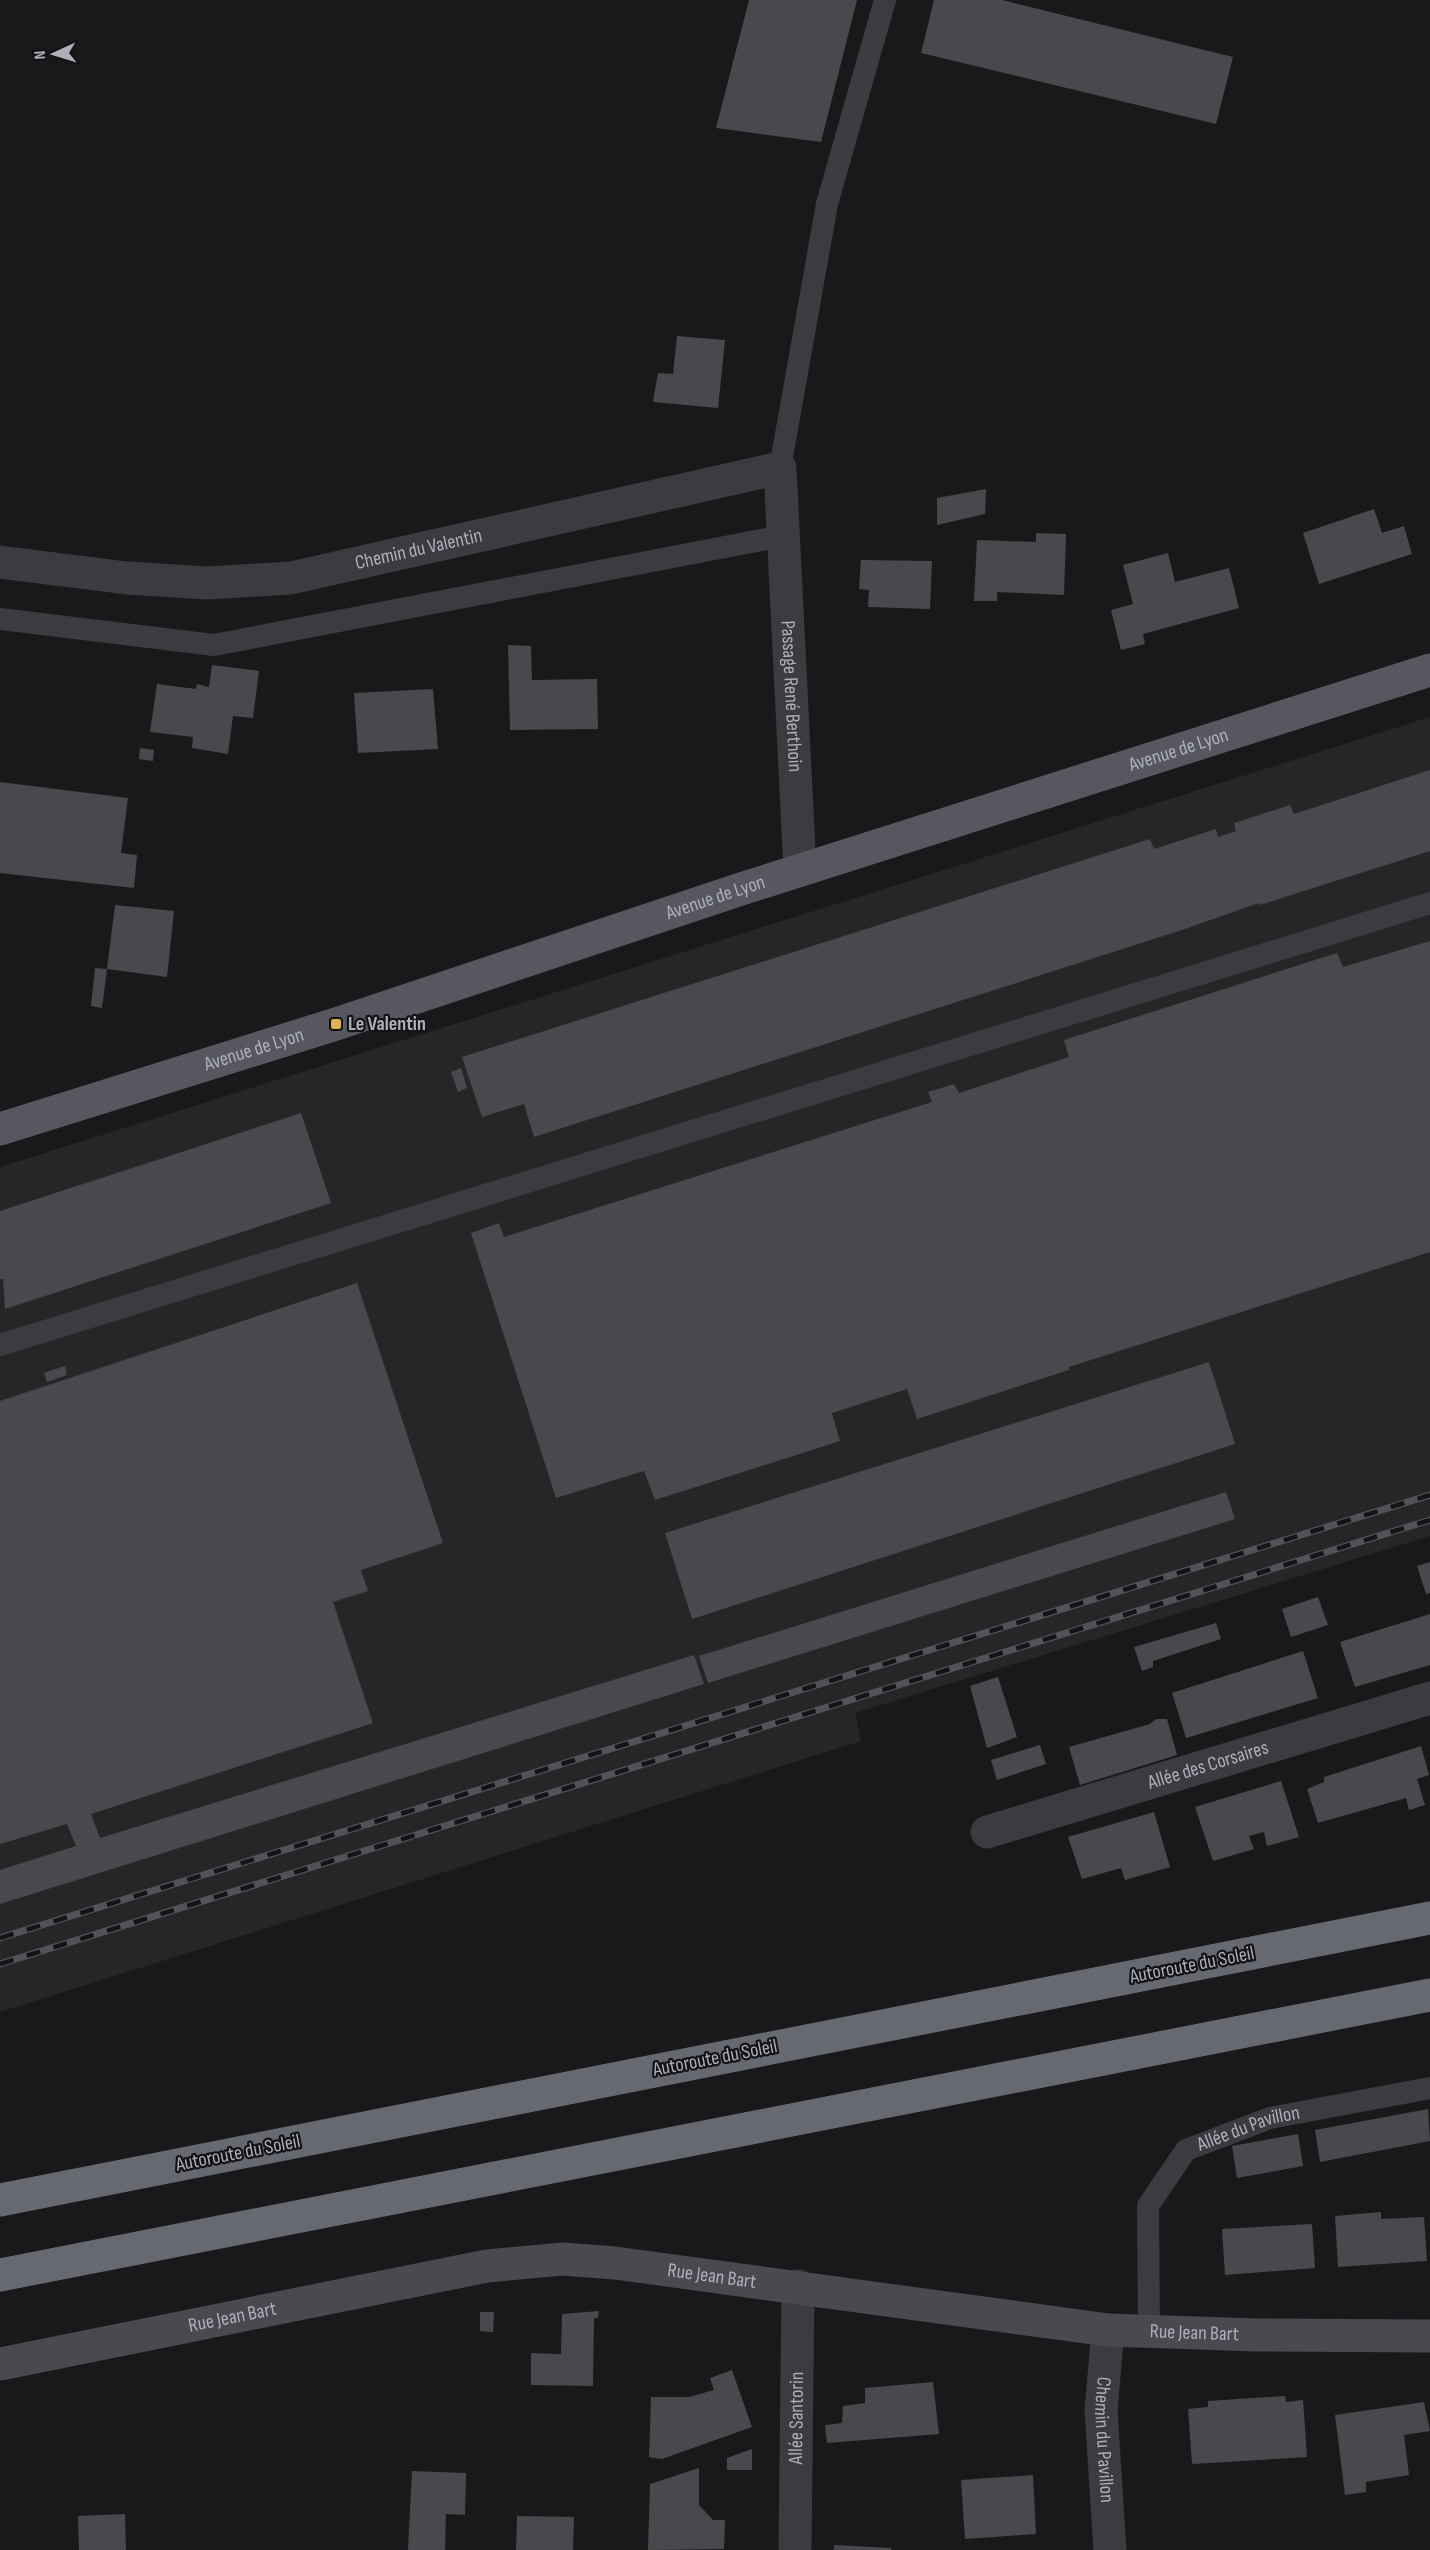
<svg xmlns="http://www.w3.org/2000/svg" width="1430" height="2550" font-family="'Sofia Sans Condensed',sans-serif">
<rect width="100%" height="100%" fill="#19191b"/>
<!-- built -->
<polygon fill="#262528" points="1430,717 1430,1536 855,1713 861,1741 0,2012 0,1167"/>
<!-- building -->
<g fill="#49494d">
<polygon points="749,0 857,0 821,142 716,128"/>
<polygon points="934,0 1002,0 1233,57 1216,124 921,53"/>
<polygon points="677,336 725,340 718,408 653,402 658,373 673,374"/>
<polygon points="986,489 985,514 937,525 937,498"/>
<polygon points="1374,509 1382,533 1404,526 1412,554 1319,584 1303,533"/>
<polygon points="1036,533 1066,534 1064,595 997,592 997,601 974,601 977,540 1036,542"/>
<polygon points="1168,553 1175,582 1229,568 1239,608 1143,634 1145,644 1121,650 1111,610 1133,604 1123,565"/>
<polygon points="861,560 932,561 930,609 868,607 869,590 859,589"/>
<polygon points="508,645 531,646 532,680 597,679 598,729 510,730"/>
<polygon points="212,665 259,671 253,718 233,716 228,754 192,748 193,737 150,732 157,684 196,689 197,684 209,687"/>
<polygon points="433,689 438,749 358,753 354,693"/>
<polygon points="140,748 154,750 153,761 139,759"/>
<polygon points="1430,770 1430,851 1260,905 1259,903 1179,931 534,1137 524,1104 482,1117 462,1057 1150,839 1154,849 1216,829 1218,837 1236,831 1234,823 1290,805 1294,814"/>
<polygon points="0,782 128,798 121,853 137,855 134,888 0,873"/>
<polygon points="115,905 174,911 167,977 107,969"/>
<polygon points="1430,941 1430,1252 1069,1367 1069,1370 917,1419 907,1389 832,1413 840,1441 655,1500 644,1471 556,1498 471,1233 499,1223 504,1237 932,1102 928,1092 954,1084 959,1093 1069,1057 1064,1040 1337,953 1343,967"/>
<polygon points="95,968 107,969 102,1008 91,1006"/>
<polygon points="461,1068 467,1088 458,1092 451,1072"/>
<polygon points="301,1113 331,1203 5,1309 3,1279 0,1279 0,1211"/>
<polygon points="357,1283 443,1543 361,1570 368,1591 333,1602 373,1723 91,1814 100,1838 694,1655 704,1684 0,1904 0,1870 76,1846 67,1824 0,1844 0,1401"/>
<polygon points="1209,1362 1235,1444 692,1619 665,1533"/>
<polygon points="65,1366 67,1375 47,1382 44,1373"/>
<polygon points="1226,1492 1235,1519 708,1683 699,1656"/>
<polygon points="1430,1562 1430,1593 1426,1594 1417,1566"/>
<polygon points="1318,1597 1328,1625 1291,1637 1282,1609"/>
<polygon points="1430,1614 1430,1665 1355,1687 1340,1642"/>
<polygon points="1216,1623 1221,1639 1153,1661 1153,1667 1142,1671 1134,1647"/>
<polygon points="1303,1651 1318,1698 1186,1738 1172,1693"/>
<polygon points="998,1677 1017,1737 987,1748 970,1686"/>
<polygon points="1156,1719 1167,1719 1177,1755 1080,1785 1069,1747 1150,1724"/>
<polygon points="1040,1745 1046,1764 997,1780 991,1760"/>
<polygon points="1421,1746 1429,1775 1417,1779 1425,1805 1409,1810 1406,1798 1318,1823 1307,1789 1324,1782 1324,1777"/>
<polygon points="1281,1781 1299,1837 1267,1846 1264,1832 1249,1836 1254,1849 1213,1861 1195,1807"/>
<polygon points="1154,1812 1170,1867 1125,1880 1121,1868 1082,1879 1068,1837"/>
<polygon points="1428,2109 1430,2141 1320,2162 1315,2130"/>
<polygon points="1298,2134 1303,2166 1237,2178 1232,2146"/>
<polygon points="1381,2212 1381,2219 1424,2217 1427,2261 1338,2267 1335,2216"/>
<polygon points="1312,2224 1315,2268 1225,2275 1222,2229"/>
<polygon points="599,2311 598,2318 594,2318 593,2386 531,2385 531,2353 561,2354 562,2314"/>
<polygon points="480,2312 494,2312 493,2332 480,2331"/>
<polygon points="732,2370 752,2427 662,2459 649,2457 651,2397 689,2397 714,2390 710,2378"/>
<polygon points="933,2382 939,2434 827,2443 825,2425 842,2423 843,2406 865,2403 865,2388"/>
<polygon points="1285,2396 1286,2402 1303,2400 1307,2457 1192,2464 1188,2409 1208,2407 1208,2401"/>
<polygon points="1424,2402 1430,2431 1404,2435 1409,2475 1366,2482 1366,2492 1345,2495 1335,2415"/>
<polygon points="752,2449 752,2470 727,2470 727,2458"/>
<polygon points="699,2468 699,2505 713,2520 725,2520 724,2549 648,2550 650,2484"/>
<polygon points="412,2471 466,2473 465,2515 446,2514 445,2550 408,2550"/>
<polygon points="1033,2475 1036,2534 965,2539 961,2480"/>
<polygon points="125,2514 126,2550 79,2550 78,2516"/>
<polygon points="517,2516 574,2517 573,2550 516,2550"/>
<polygon points="834,2545 891,2548 891,2550 834,2550"/>
</g>
<g fill="none" stroke-linecap="round" stroke-linejoin="round">
<!-- lane -->
<g stroke="#3b3b40" stroke-width="22">
<polyline points="780,468 827,204 885,0"/>
<polyline points="0,619 214,645 782,536"/>
<polyline points="0,1345 1430,903"/>
<path id="s1" d="M1149,2332L1148,2206L1186,2150L1270,2118L1430,2088"/>
</g>
<!-- street -->
<g stroke="#3b3b40" stroke-width="33">
<path id="s2" d="M0,562L127,578L207,583L291,578L780,468L800,870"/>
<path id="s3" d="M987,1832L1430,1698"/>
<path id="s4" d="M1108,2330L1101,2410L1110,2550"/>
<path id="s5" d="M795,2550L798,2286"/>
</g>
<!-- secondary -->
<path stroke="#494a50" stroke-width="33" id="s6" d="M0,2364L487,2266L562,2259L615,2263L1108,2330L1258,2335L1430,2336"/>
<!-- primary -->
<path stroke="#57585f" stroke-width="33" id="s7" d="M0,1129L336,1024L741,889L1430,670"/>
<!-- highway -->
<g stroke="#676970" stroke-width="33">
<polyline points="0,2200 1430,1918"/>
<polyline points="0,2275 1430,1995"/>
</g>
<defs>
<g id="rail">
<polyline points="0,1938 1430,1495"/>
<polyline points="0,1964 1430,1520"/>
</g>
</defs>
<!-- rail casing -->
<use href="#rail" stroke="#525359" stroke-width="7"/>
<!-- rail -->
<use href="#rail" stroke="#141416" stroke-width="4.5" stroke-dasharray="14" stroke-linecap="butt"/>
</g>
<!-- markers -->
<rect fill="#e0b44c" stroke="#141416" stroke-width="2" x="330" y="1018" width="12" height="12" rx="3"/>
<g text-anchor="middle" dominant-baseline="central" stroke-width="4.5" stroke-linejoin="round" paint-order="stroke">
<!-- street labels -->
<g font-size="20" fill="#adb0b9" stroke="#141416">
<text stroke="none"><textPath href="#s2" startOffset="423">Chemin du Valentin</textPath></text>
<text stroke="none"><textPath href="#s2" startOffset="1022">Passage René Berthoin</textPath></text>
<text stroke="none"><textPath href="#s7" startOffset="1238">Avenue de Lyon</textPath></text>
<text stroke="none"><textPath href="#s7" startOffset="752">Avenue de Lyon</textPath></text>
<text stroke="none"><textPath href="#s7" startOffset="266">Avenue de Lyon</textPath></text>
<text stroke="none"><textPath href="#s3" startOffset="231">Allée des Corsaires</textPath></text>
<text transform="translate(1192 1965) rotate(-11)">Autoroute du Soleil</text>
<text transform="translate(715 2058) rotate(-11)">Autoroute du Soleil</text>
<text stroke="none"><textPath href="#s1" startOffset="260">Allée du Pavillon</textPath></text>
<text transform="translate(238 2153) rotate(-11)">Autoroute du Soleil</text>
<text stroke="none"><textPath href="#s6" startOffset="723">Rue Jean Bart</textPath></text>
<text stroke="none"><textPath href="#s6" startOffset="237">Rue Jean Bart</textPath></text>
<text stroke="none"><textPath href="#s6" startOffset="1209">Rue Jean Bart</textPath></text>
<text stroke="none"><textPath href="#s5" startOffset="132">Allée Santorin</textPath></text>
<text stroke="none"><textPath href="#s4" startOffset="110">Chemin du Pavillon</textPath></text>
</g>
<!-- poi labels -->
<g font-size="20" font-weight="bold" fill="#adb0b9" stroke="#141416" text-anchor="start">
<text x="348" y="1024">Le Valentin</text>
</g>
</g>
<!-- north arrow -->
<g transform="translate(54 54) rotate(266)" stroke="#141416" stroke-width="4.5" paint-order="stroke">
<path d="M0-4.5L10 22L0 15L-10 22Z" fill="#adb0b9"/>
<text y="-9" font-size="16" font-weight="bold" text-anchor="middle" fill="#adb0b9">N</text>
</g>
</svg>
